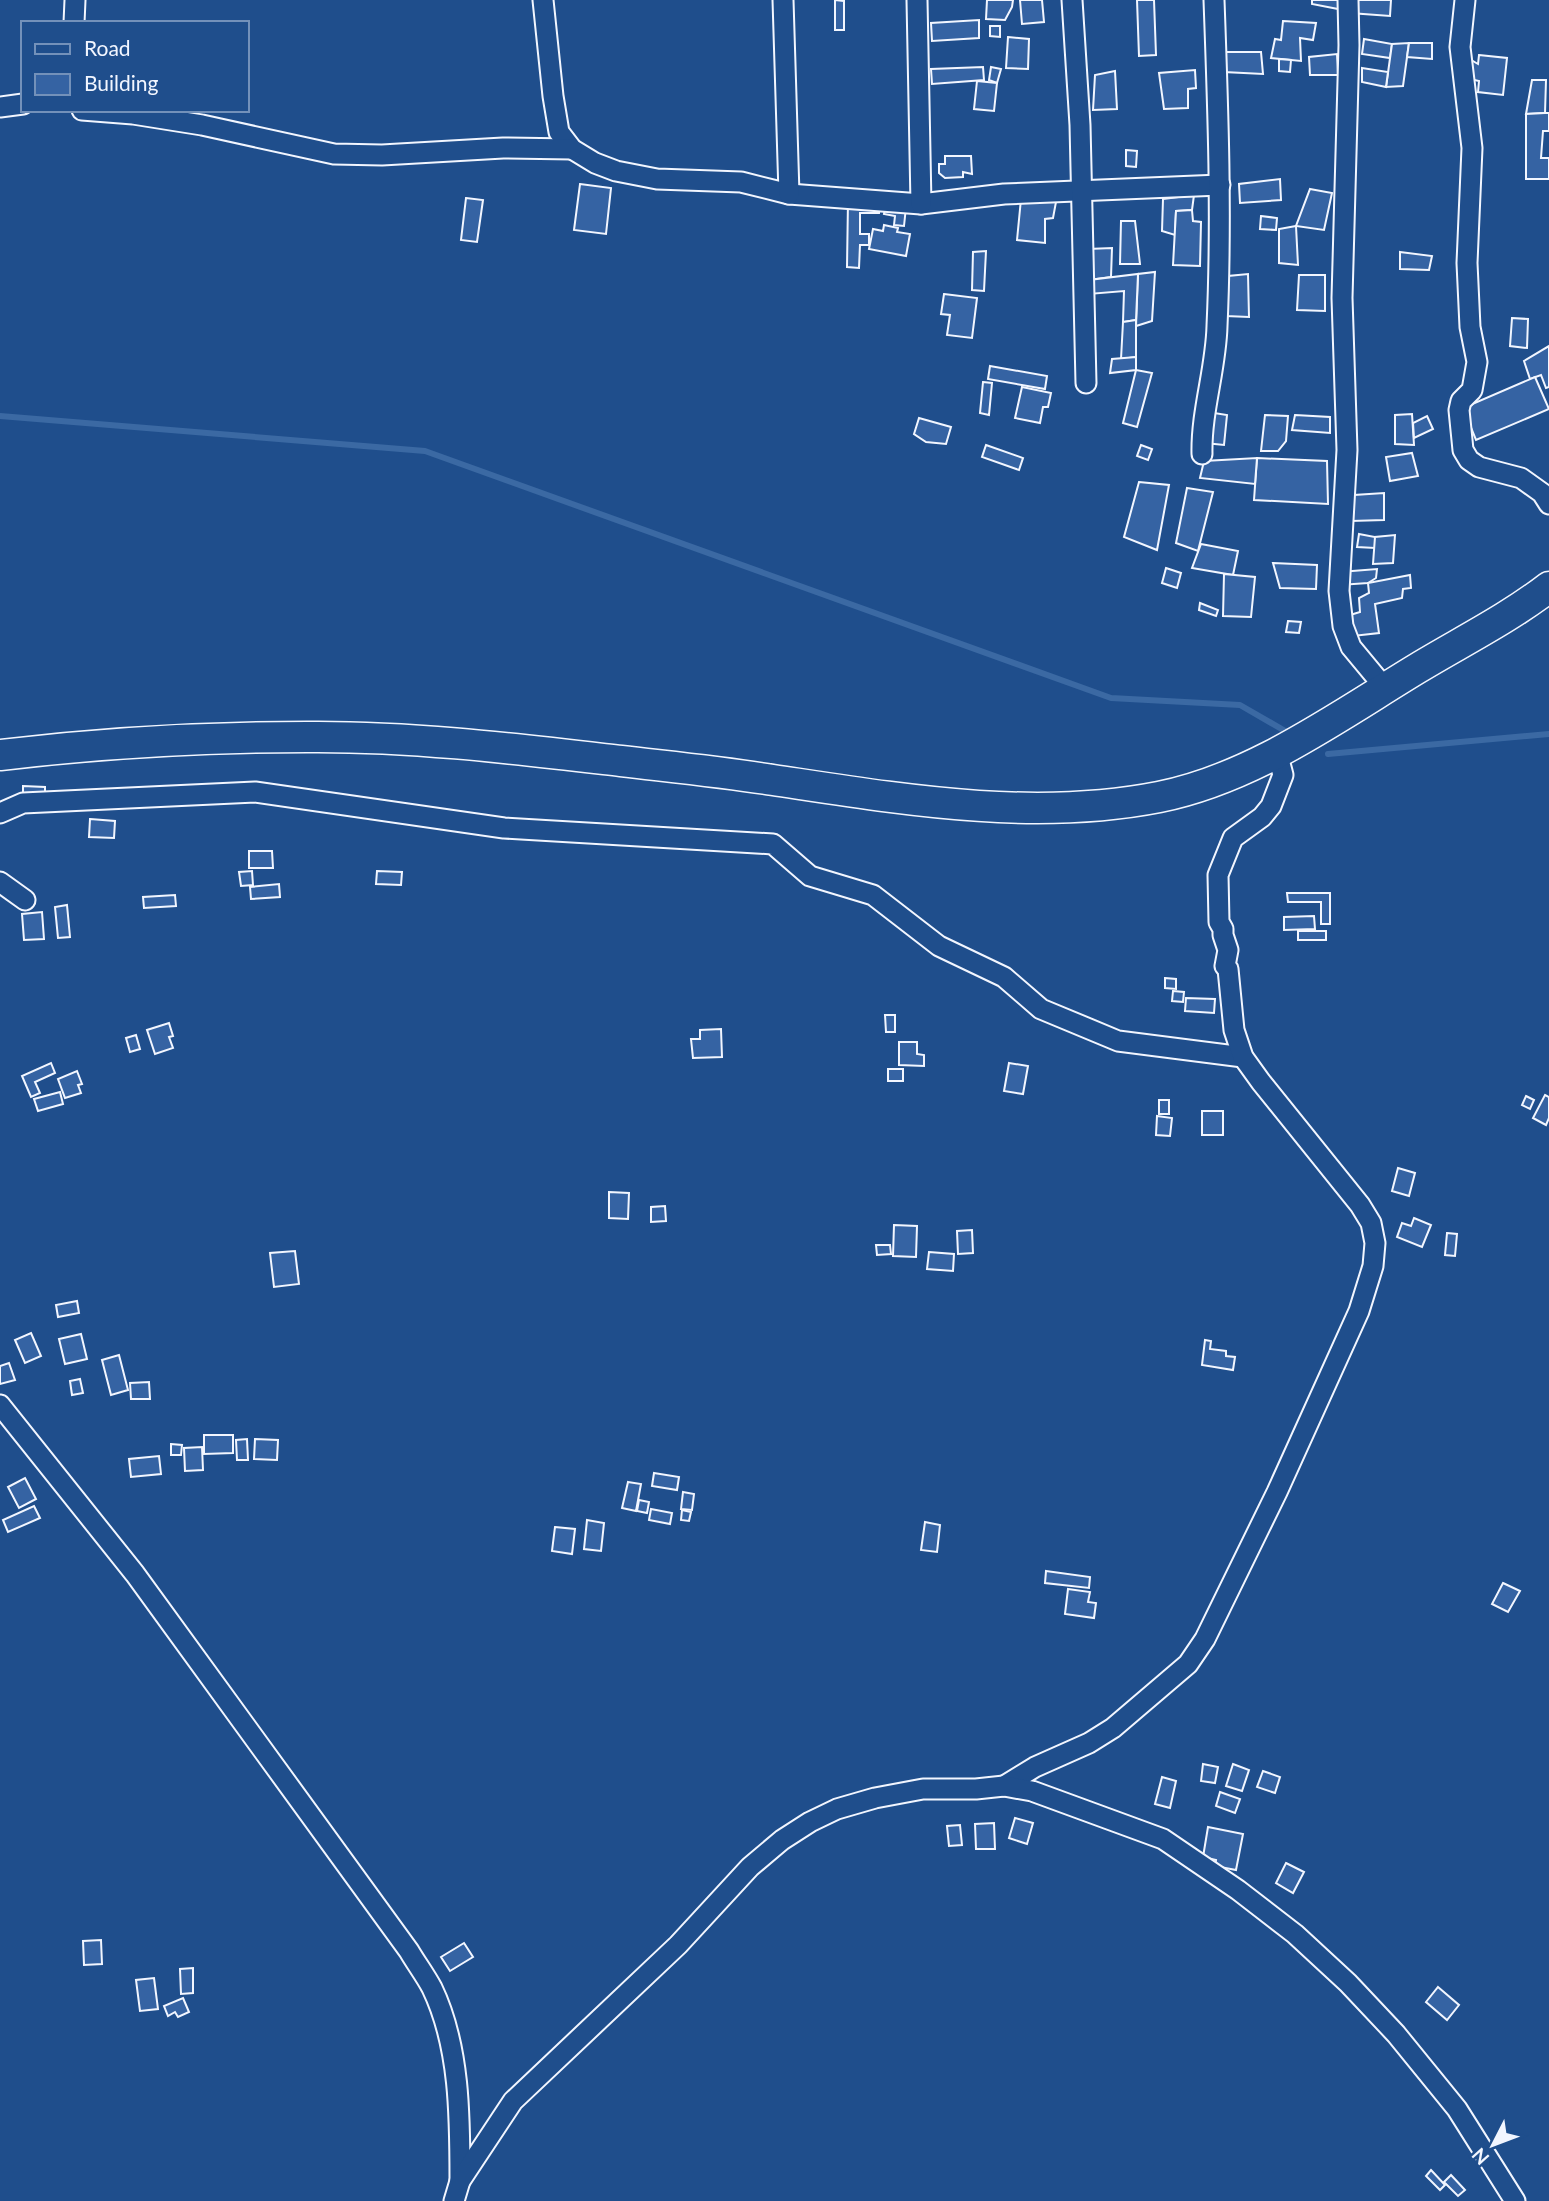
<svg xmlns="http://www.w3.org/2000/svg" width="1549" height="2201" font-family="Lato,sans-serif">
<rect width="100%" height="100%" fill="#1f4e8c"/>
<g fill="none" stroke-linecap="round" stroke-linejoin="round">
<!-- stream -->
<g stroke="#3b69a3" stroke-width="6">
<polyline points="0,416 425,451 1111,698 1240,705 1292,735"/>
<polyline points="1328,754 1549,734"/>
</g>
</g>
<!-- building -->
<g fill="#3563a3" stroke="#f2f6ff" stroke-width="2">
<polygon points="835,0 844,1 844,30 835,30"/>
<polygon points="987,0 1013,0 1012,7 1005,20 986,19"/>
<polygon points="1020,0 1042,0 1044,22 1022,24"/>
<polygon points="1137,0 1154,0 1156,55 1139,56"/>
<polygon points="1312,0 1338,0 1338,9 1312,4"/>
<polygon points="1350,0 1391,0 1390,16 1350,13"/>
<polygon points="979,20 979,38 932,41 931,23"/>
<polygon points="1283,21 1316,23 1313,40 1300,38 1301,61 1271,58 1275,39 1281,40"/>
<polygon points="990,26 1000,26 1000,37 990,36"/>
<polygon points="1008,37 1029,39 1028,69 1006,68"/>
<polygon points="1364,39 1392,44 1390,58 1362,54"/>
<polygon points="1409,43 1403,86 1386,87 1392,44"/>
<polygon points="1409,43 1432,43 1432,59 1407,57"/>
<polygon points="1225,52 1261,52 1263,74 1224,72"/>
<polygon points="1337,54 1338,75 1310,75 1309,57"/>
<polygon points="1479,55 1507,58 1503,95 1478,92 1479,81 1470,79 1471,60 1478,64"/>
<polygon points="1279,59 1291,60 1290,72 1279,71"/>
<polygon points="983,67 984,80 932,84 931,69"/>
<polygon points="991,67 1001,69 997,83 989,80"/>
<polygon points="1362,68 1388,72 1386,87 1362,82"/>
<polygon points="1195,70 1196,88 1188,89 1188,108 1164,109 1159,73"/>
<polygon points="1115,71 1117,109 1093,110 1095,75"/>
<polygon points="1532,80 1546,80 1545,113 1526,114"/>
<polygon points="977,81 997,83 994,111 974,109"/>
<polygon points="1545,113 1549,113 1549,131 1543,131 1541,158 1549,158 1549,179 1526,179 1526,114"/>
<polygon points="1126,150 1137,151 1136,167 1126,166"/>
<polygon points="945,156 971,156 972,174 963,172 963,177 945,178 939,173 939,164 945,164"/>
<polygon points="1280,179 1281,200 1240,203 1239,184"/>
<polygon points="580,184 611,188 606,234 574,230"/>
<polygon points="1310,189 1332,193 1324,230 1296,226"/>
<polygon points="1194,195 1192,210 1176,211 1175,235 1162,231 1163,199"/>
<polygon points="466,198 483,200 477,242 461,240"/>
<polygon points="1021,199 1056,202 1053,218 1045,219 1045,243 1017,240"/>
<polygon points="848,201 880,201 879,213 860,213 860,234 869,234 869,245 860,245 859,268 847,267"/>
<polygon points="886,204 906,207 904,226 894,225 895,216 884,214"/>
<polygon points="1192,210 1193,221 1201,222 1200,266 1173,265 1176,211"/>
<polygon points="1261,216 1277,218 1276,230 1260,229"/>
<polygon points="1121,221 1135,221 1140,264 1120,264"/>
<polygon points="884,225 898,228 897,232 910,234 906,256 869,249 873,229 883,231"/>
<polygon points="1296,226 1298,265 1279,263 1279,229"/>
<polygon points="1112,248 1111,277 1089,280 1088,249"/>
<polygon points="986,251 984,291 972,290 973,252"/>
<polygon points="1400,252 1432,256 1429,270 1400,269"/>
<polygon points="1155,272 1152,321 1136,326 1138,274"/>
<polygon points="1138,274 1136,320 1123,322 1124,291 1089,294 1089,280"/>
<polygon points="1248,274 1249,317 1226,316 1228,276"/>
<polygon points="1299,275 1325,275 1325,311 1297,310"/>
<polygon points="944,294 977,298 972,338 947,335 950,315 941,314"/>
<polygon points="1512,318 1528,319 1527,348 1510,346"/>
<polygon points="1136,320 1136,357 1121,359 1123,322"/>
<polygon points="1549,346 1549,387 1546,388 1541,375 1530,379 1524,361"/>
<polygon points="1136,357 1136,370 1110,373 1112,359"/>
<polygon points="990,366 1047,376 1045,389 988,379"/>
<polygon points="1136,370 1152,373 1137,427 1123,423"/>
<polygon points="1535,377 1549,409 1476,440 1463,408"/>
<polygon points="983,382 992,383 989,415 980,413"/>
<polygon points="1022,387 1051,393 1048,407 1043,407 1040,423 1015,418"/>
<polygon points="1208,412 1227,415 1224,445 1205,443"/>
<polygon points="1412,414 1414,445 1395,444 1395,415"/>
<polygon points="1265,415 1288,416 1286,441 1278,451 1261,451"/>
<polygon points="1295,415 1330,417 1330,433 1292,430"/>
<polygon points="1427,416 1433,429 1414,438 1413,423"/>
<polygon points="919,418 951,427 946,444 926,442 914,434"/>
<polygon points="986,445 1023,458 1019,470 982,457"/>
<polygon points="1141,445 1152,449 1148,460 1137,456"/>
<polygon points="1412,453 1418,476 1390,481 1386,457"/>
<polygon points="1257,458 1327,461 1328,504 1254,500"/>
<polygon points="1257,458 1255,484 1200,478 1204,461"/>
<polygon points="1139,482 1169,485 1157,550 1124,537"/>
<polygon points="1187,488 1213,492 1198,551 1176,543"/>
<polygon points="1384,493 1384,520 1351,521 1354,495"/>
<polygon points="1359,534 1375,537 1375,548 1357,547"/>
<polygon points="1395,535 1393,563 1373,564 1375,537"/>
<polygon points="1201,544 1238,551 1233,575 1192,568"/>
<polygon points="1273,563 1317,565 1316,589 1280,588"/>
<polygon points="1166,568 1181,573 1177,588 1162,583"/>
<polygon points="1377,569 1376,578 1368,583 1340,585 1340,572"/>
<polygon points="1224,574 1255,577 1251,617 1223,616"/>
<polygon points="1410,575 1411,588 1403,589 1402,598 1375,604 1379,633 1353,636 1350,615 1360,612 1359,598 1369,593 1368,583"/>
<polygon points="1200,603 1218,610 1216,616 1199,610"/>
<polygon points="1288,621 1301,622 1299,633 1286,632"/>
<polygon points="23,786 45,787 45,798 23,797"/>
<polygon points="90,819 115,821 114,838 89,837"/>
<polygon points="249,851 272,851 273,868 249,868"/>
<polygon points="252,871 253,885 241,886 239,872"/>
<polygon points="377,871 402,872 401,885 376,884"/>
<polygon points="279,884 280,897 251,899 250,887"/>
<polygon points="1287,893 1330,893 1330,924 1321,924 1321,902 1288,902"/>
<polygon points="175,895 176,906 144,908 143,897"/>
<polygon points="67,905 70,937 58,938 55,907"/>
<polygon points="42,912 44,939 24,940 22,914"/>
<polygon points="1314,916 1315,929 1284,930 1284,917"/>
<rect x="1298" y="931" width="28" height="9"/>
<polygon points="1165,978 1176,979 1176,989 1165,988"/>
<polygon points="1173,991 1184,992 1183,1002 1172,1001"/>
<polygon points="1186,998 1215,999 1214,1013 1185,1011"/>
<polygon points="885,1015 895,1015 895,1032 886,1032"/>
<polygon points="169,1023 173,1036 169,1037 173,1048 155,1054 147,1030"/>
<polygon points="721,1029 722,1057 693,1058 691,1039 700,1039 700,1030"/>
<polygon points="136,1035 140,1049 130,1052 126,1038"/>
<polygon points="899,1042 917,1042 917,1054 924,1055 924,1066 899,1065"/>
<polygon points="51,1063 55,1073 35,1082 40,1093 31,1097 22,1076"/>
<polygon points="1009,1063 1028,1066 1023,1094 1004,1091"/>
<rect x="888" y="1069" width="15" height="12"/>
<polygon points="77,1071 82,1084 78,1085 81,1093 65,1098 58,1079"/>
<polygon points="60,1092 63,1104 38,1111 34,1099"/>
<polygon points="1545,1095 1549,1097 1549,1118 1546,1125 1533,1118"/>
<polygon points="1526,1096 1534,1100 1530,1109 1522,1105"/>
<rect x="1159" y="1100" width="10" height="14"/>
<rect x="1202" y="1111" width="21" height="24"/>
<polygon points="1157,1116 1172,1118 1170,1136 1156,1135"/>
<polygon points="1398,1168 1415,1173 1409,1196 1392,1191"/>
<polygon points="609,1192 629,1193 628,1219 609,1218"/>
<polygon points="665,1206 666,1221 651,1222 651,1207"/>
<polygon points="1414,1218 1431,1225 1422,1247 1397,1237 1402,1223 1411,1226"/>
<polygon points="894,1225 917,1226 916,1257 893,1256"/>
<polygon points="972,1230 973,1253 958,1254 957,1231"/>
<polygon points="1447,1233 1457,1234 1455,1256 1445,1255"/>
<polygon points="876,1245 890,1245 891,1254 877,1255"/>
<polygon points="295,1251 299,1284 274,1287 270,1253"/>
<polygon points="929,1252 954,1254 953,1271 927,1269"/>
<polygon points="77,1301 79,1313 58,1317 56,1305"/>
<polygon points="31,1333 41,1356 25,1363 15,1340"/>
<polygon points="81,1334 87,1359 65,1364 59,1339"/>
<polygon points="1205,1340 1211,1341 1210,1349 1226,1351 1226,1356 1235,1357 1233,1370 1202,1365"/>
<polygon points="119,1355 128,1390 111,1395 102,1360"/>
<polygon points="9,1363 15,1380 0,1384 0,1366"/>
<polygon points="80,1379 83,1393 72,1395 70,1381"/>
<polygon points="149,1382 150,1399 131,1399 130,1383"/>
<polygon points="204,1435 233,1435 233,1453 204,1454"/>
<polygon points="247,1439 248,1460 237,1460 236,1440"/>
<polygon points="255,1439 278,1440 277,1460 254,1459"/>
<polygon points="171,1444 182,1445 181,1455 171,1455"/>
<polygon points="202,1447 203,1470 185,1471 184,1448"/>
<polygon points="159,1456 161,1474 131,1477 129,1459"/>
<polygon points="654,1473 679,1477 677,1490 652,1486"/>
<polygon points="25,1478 36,1499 19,1508 8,1487"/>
<polygon points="628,1482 641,1484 636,1511 622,1508"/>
<polygon points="683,1492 694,1494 692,1510 681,1509"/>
<polygon points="639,1500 649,1502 647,1513 637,1511"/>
<polygon points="34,1506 40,1518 8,1532 3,1520"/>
<polygon points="651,1509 672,1513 670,1524 649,1520"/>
<polygon points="682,1510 691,1512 689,1521 681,1520"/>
<polygon points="587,1520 604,1523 601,1551 584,1549"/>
<polygon points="925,1522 940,1525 937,1552 921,1550"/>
<polygon points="555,1527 575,1529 572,1554 552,1551"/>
<polygon points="1046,1571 1090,1577 1089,1588 1045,1583"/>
<polygon points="1503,1583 1520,1591 1508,1612 1492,1604"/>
<polygon points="1068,1589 1090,1592 1088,1602 1096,1603 1094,1618 1065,1614"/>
<polygon points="1203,1764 1218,1767 1215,1783 1201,1781"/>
<polygon points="1233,1764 1249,1770 1242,1791 1226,1786"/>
<polygon points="1263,1771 1280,1777 1275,1793 1257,1787"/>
<polygon points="1162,1777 1176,1781 1170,1808 1155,1804"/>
<polygon points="1220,1792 1240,1799 1235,1813 1216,1806"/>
<polygon points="1015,1818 1033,1823 1027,1844 1009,1838"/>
<polygon points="994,1823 995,1849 976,1849 975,1824"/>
<polygon points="960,1825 962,1845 949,1846 947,1826"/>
<polygon points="1208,1827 1243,1834 1236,1870 1215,1866 1216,1860 1203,1857"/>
<polygon points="1286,1863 1304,1872 1293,1893 1276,1883"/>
<polygon points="101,1940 102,1964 84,1965 83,1941"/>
<polygon points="464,1943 473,1957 450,1971 441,1957"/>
<polygon points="193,1968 193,1993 181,1994 180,1969"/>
<polygon points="154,1978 158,2009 140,2011 136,1980"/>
<polygon points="1438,1987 1459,2005 1447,2020 1426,2002"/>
<polygon points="183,1998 189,2012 178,2017 175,2012 168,2016 164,2006"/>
<polygon points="1431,2170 1445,2185 1440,2190 1426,2176"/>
<polygon points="1451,2175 1465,2190 1458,2196 1444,2182"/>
</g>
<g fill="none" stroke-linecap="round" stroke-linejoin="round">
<defs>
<g id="minor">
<polyline points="543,0 553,96 559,132 572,149 595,163 616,171 657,179 741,182 789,194 921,204 1004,194 1220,185"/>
<polyline points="783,0 789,194"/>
<polyline points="917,0 921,204"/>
<polyline points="1072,0 1080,125 1086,383"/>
<polyline points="1348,0 1349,45 1342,298 1347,450 1339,591 1343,626 1351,647 1385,688"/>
<polyline points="1465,0 1460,47 1472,148 1467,263 1470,327 1477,362 1472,390 1461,401 1459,410 1463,450 1469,460 1479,467 1521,478 1542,493 1549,504"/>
<polyline points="74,23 75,0"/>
<polyline points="0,107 23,104"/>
<polyline points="82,110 133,114 202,125 334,154 382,155 503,148 572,149"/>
<path d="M1202,454C1201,411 1216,369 1217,326C1222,217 1218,109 1214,0"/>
<polyline points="0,813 23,803 255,792 504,828 773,844 810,876 873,895 939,946 1004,977 1041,1009 1118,1041 1243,1057"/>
<polyline points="0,882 25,900"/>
<path d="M0,1405L135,1574L409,1951C416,1963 425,1975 432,1988C460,2046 460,2117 460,2181"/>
<polyline points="1004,1786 1035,1767 1089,1743 1113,1728 1188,1664 1205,1639 1277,1492 1359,1311 1373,1266 1375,1243 1371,1223 1360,1205 1261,1082 1243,1057 1234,1030 1228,969 1225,966 1228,950 1223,935 1223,929 1219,922 1218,875 1233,838 1262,817 1271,806 1283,775 1277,752"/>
<polyline points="454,2201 460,2181 513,2101 678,1945 750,1867 782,1840 810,1822 837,1809 875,1798 923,1789 976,1789 1004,1786 1032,1791 1163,1839 1238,1890 1295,1934 1348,1983 1396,2034 1457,2109 1515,2201"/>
</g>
<path id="primary" d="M0,755C102,743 204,737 307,737C411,736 517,749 621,761C672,767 723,772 773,780C900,799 1032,822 1159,797C1254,778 1337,717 1418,668C1461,642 1509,618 1549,587"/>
</defs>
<!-- minor casing -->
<use href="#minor" stroke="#f2f6ff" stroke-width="23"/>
<!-- primary casing -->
<use href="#primary" stroke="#f2f6ff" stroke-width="33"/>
<!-- minor -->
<use href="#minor" stroke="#1f4e8c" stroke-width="19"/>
<!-- primary -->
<use href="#primary" stroke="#1f4e8c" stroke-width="30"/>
</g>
<!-- legend -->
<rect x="21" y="21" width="228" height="91" fill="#1f4e8c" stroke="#7391ba" stroke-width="2"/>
<rect x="35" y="44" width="35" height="10" fill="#1f4e8c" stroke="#7391ba" stroke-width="2"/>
<text x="84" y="56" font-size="21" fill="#f2f6ff">Road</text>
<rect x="35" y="74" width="35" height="21" fill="#3563a3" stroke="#7391ba" stroke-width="2"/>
<text x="84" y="91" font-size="21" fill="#f2f6ff">Building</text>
<!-- north arrow -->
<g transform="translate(1493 2145) rotate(228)" stroke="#1f4e8c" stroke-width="5" paint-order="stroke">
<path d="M0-5L12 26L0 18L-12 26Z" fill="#f2f6ff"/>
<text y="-10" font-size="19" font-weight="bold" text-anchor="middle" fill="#f2f6ff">N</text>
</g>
</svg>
